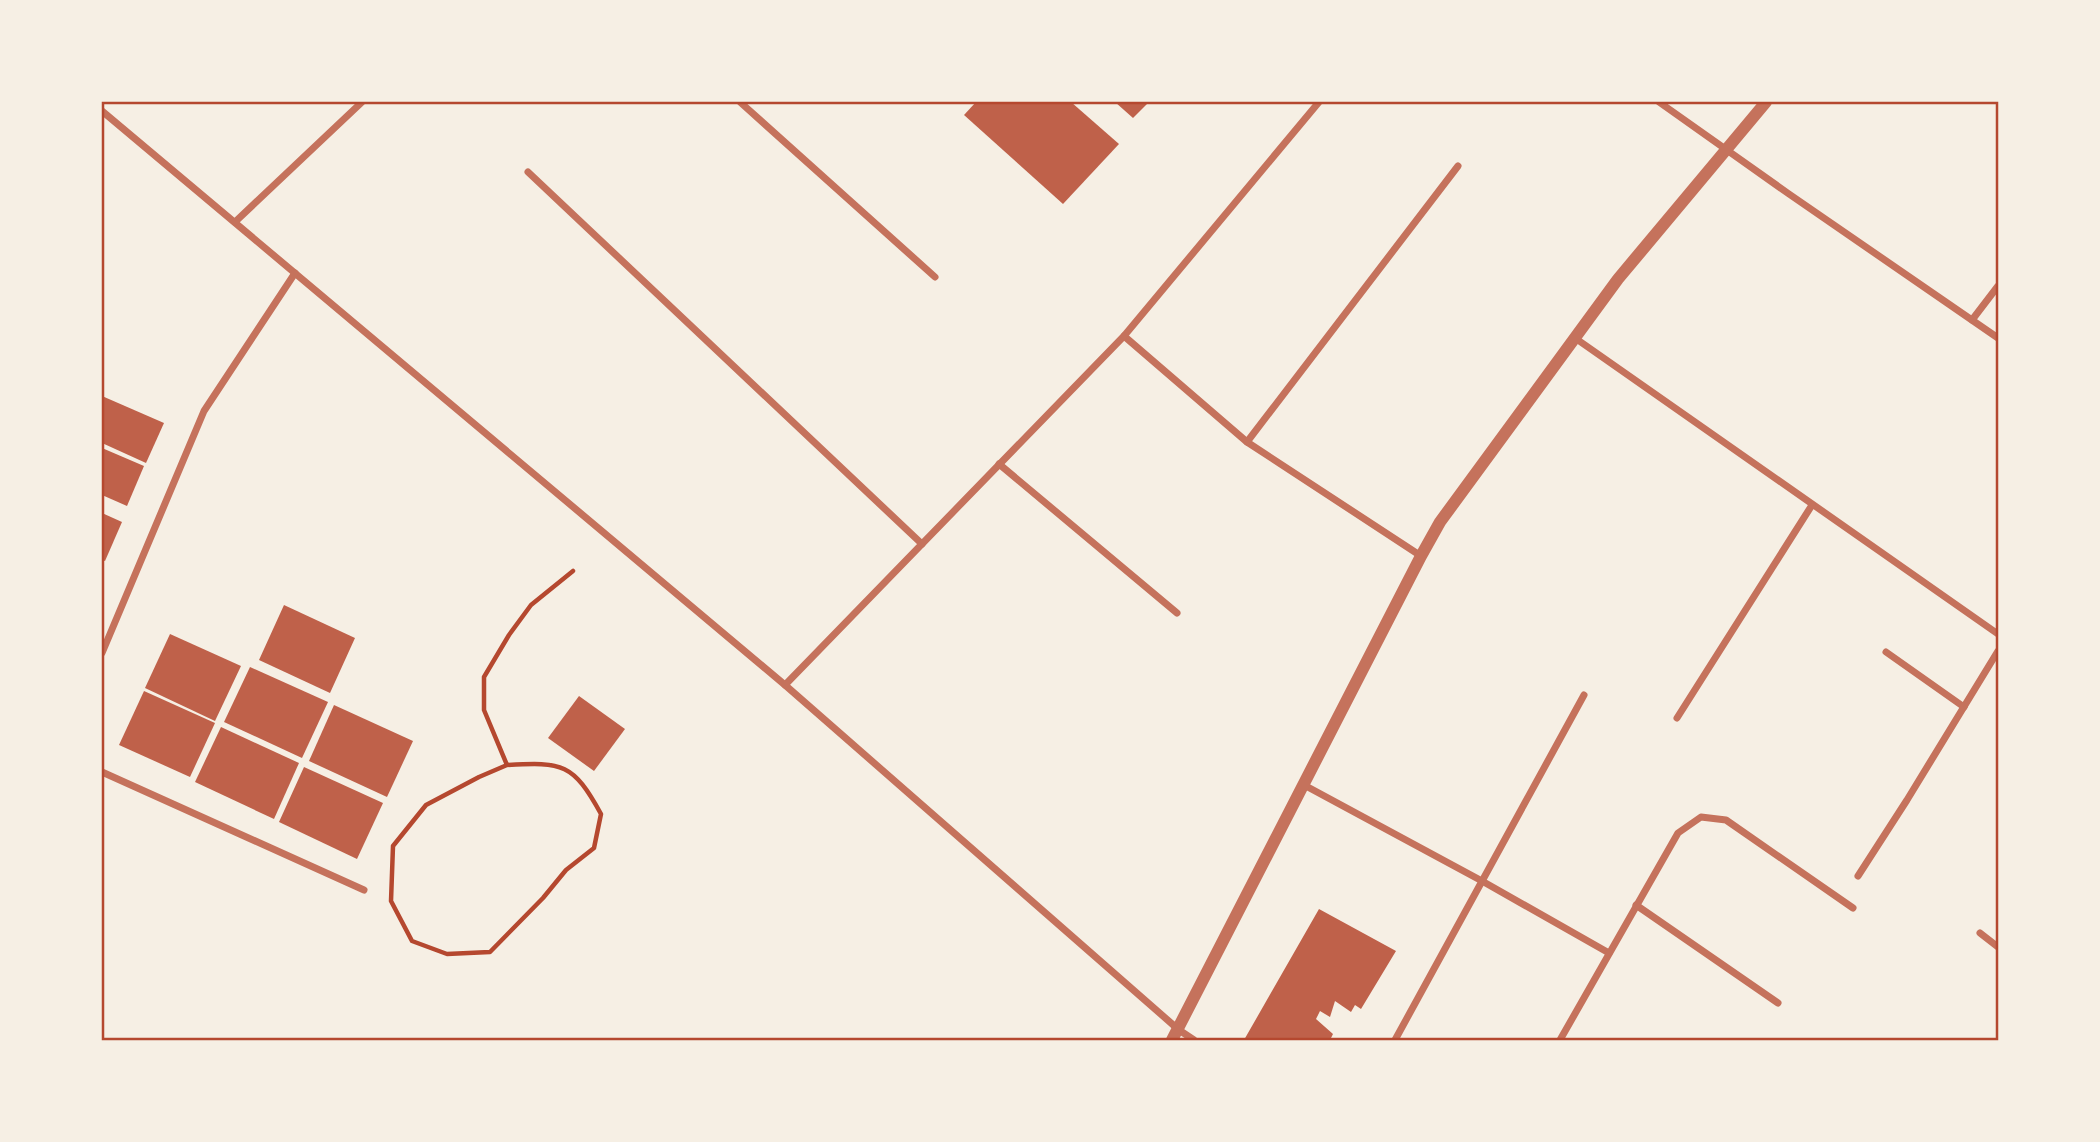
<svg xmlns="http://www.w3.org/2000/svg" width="2100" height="1142" font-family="'PT Sans Narrow',sans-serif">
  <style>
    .building { fill: #bf614a }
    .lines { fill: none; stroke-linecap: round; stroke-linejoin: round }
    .path { stroke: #b5482f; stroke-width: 4.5 }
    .minor { stroke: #c5725c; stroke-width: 7 }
    .tertiary { stroke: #c5725c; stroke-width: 12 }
    .neatline { fill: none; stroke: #b5482f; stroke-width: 2.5 }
  </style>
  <rect width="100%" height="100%" fill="#f6efe4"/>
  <g class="building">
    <polygon points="976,102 1071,102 1119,144 1063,204 964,115"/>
    <polygon points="1115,102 1149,102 1133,118"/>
    <polygon points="102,396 164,423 146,463 102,443"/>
    <polygon points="102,448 144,466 127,506 102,495"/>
    <polygon points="102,513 122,522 105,561 102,560"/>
    <polygon points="284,605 355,638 330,693 259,660"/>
    <polygon points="170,634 241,666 215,721 145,688"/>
    <polygon points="250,667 328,702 302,758 224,722"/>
    <polygon points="144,691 215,723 190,777 119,745"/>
    <polygon points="579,696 625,729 594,771 548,738"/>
    <polygon points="334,705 413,741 387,797 309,761"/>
    <polygon points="221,727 299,763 274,819 195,782"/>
    <polygon points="304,767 383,803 357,859 279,822"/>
    <polygon points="1319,909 1396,951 1361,1009 1355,1005 1351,1012 1335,1001 1330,1017 1320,1011 1316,1019 1333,1034 1330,1040 1244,1040"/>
  </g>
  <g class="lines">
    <path class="path" d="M507,765l-28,12 -53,28 -33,41 -2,55 21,40 35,13 43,-2 53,-54 23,-28 28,-22 7,-34c-28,-51 -38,-52 -94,-49l-23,-55v-33l25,-42 22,-30 42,-34"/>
    <g class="minor">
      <polyline points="740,102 935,277"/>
      <polyline points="1659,102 1789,194 1998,338"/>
      <polyline points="102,111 785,685 1179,1030 1194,1040"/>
      <polyline points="528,172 922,544"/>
      <polyline points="235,222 362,102"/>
      <polyline points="1972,320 1998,286"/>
      <polyline points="1124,336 1247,442 1421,556"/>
      <polyline points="1575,338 1998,634"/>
      <polyline points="1247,442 1458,166"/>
      <polyline points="999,464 1177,613"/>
      <polyline points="1886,652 1964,707"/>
      <polyline points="102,653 204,411 295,273"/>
      <polyline points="785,685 1124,336 1319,102"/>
      <polyline points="1677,718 1812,505"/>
      <polyline points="102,772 364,890"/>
      <polyline points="1304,785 1482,881 1609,953"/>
      <polyline points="1858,876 1907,800 1998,651"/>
      <polyline points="1636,905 1778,1003"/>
      <polyline points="1980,933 1998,947"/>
      <polyline points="1395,1040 1584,695"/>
      <polyline points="1560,1040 1678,833 1701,817 1726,820 1853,908"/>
    </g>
    <polyline class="tertiary" points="1172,1040 1421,556 1440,522 1618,279 1766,102"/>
  </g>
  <rect width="2100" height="1142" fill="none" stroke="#f6efe4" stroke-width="206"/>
  <rect x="103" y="103" width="1894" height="936" class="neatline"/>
</svg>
